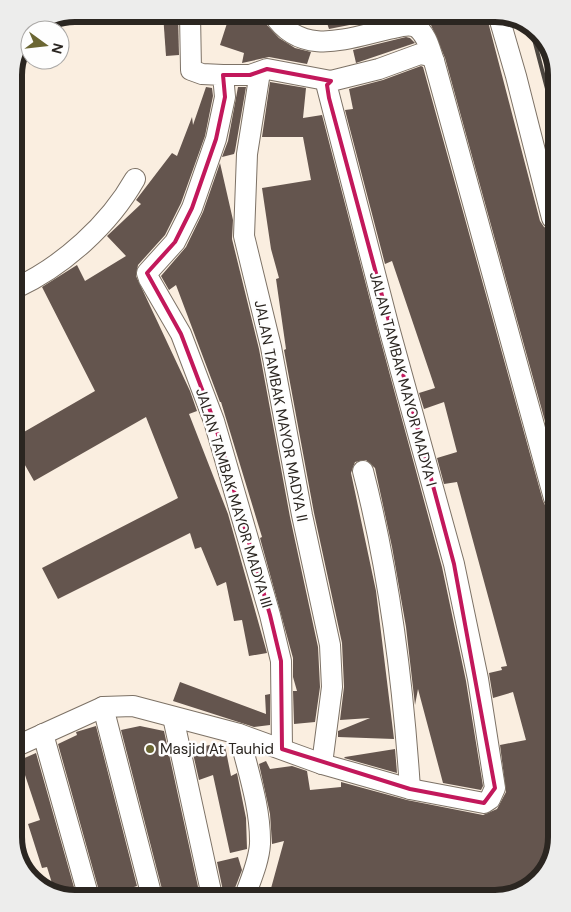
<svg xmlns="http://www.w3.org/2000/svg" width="571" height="912" font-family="'DM Sans',sans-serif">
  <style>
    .building { fill: #64554e }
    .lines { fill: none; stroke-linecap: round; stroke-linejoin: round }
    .street-casing { stroke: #7d7266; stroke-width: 22 }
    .street { stroke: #fff; stroke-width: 20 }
    .rail { stroke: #4c4640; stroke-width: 4 }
    .marked { fill: none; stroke: #c2185b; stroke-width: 4; stroke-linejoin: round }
    .poi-dot { fill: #6b6633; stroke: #fefefe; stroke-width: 2 }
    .labels { text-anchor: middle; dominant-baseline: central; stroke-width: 5; stroke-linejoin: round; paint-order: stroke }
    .street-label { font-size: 15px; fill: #2b2621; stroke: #fefefe }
    .poi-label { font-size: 15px; fill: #2b2621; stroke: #fefefe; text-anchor: start }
    .rim { fill: none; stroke: #2b2621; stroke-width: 6 }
  </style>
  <rect width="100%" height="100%" fill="#faeee0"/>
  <g class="building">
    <polygon points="163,14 178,14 179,55 166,56"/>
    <polygon points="230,14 261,14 258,22 266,24 279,38 295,48 311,52 307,64 269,57 242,63 244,53 220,45"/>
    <polygon points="324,14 394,14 395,16 329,29"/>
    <polygon points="429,14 486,14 540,221 544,227 551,230 554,454 445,58 431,25"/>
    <polygon points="406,37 410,38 415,43 356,63 353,50"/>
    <polygon points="421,66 423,67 543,501 546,507 555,510 557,802 551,803 548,834 557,835 557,837 547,871 523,892 281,895 270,892 284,841 272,844 270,814 259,764 266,761 270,769 292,766 307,771 310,790 341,787 341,782 407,800 483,815 497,809 506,792 500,745 526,740 513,692 493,698 489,673 502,670 501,667 507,666 457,482 444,484 437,458 457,452 444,402 424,409 419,393 435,388 392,261 385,264 345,110 353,109 349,89 383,80"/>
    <polygon points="270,82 306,88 303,118 322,115 378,331 442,567 466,681 483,786 481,790 443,783 418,689 415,705 406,627 392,547 375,468 366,460 355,462 351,473 376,591 394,739 338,737 338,731 370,718 340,720 344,687 342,643 314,513 284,350 286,349 276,279 279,278 271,249 262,188 311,180 303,137 262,137"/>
    <polygon points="206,87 212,88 213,96 205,136 181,203 165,235 138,265 136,276 190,391 197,411 189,414 228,514 267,653 249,656 242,620 234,621 226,582 217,586 201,547 195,549 190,533 58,599 42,568 178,498 146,417 34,481 17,451 17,436 95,391 42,287 77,265 85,281 126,256 107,236 141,204 136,200 172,153 177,156 192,117 193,125"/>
    <polygon points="238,87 246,87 235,151 234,154 222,157 228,141"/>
    <polygon points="220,163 233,220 232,239 259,349 290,517 318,647 320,687 315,722 294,724 293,691 297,691 293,677 293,658 260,538 262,537 221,402 220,402 176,285 169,290 161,276 186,247 203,212"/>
    <polygon points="180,682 266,714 265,695 270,694 270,725 254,727 173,701"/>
    <polygon points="96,726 137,886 125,890 127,897 101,898 58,744 77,735 76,732"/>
    <polygon points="140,726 164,731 200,896 164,897 121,730"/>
    <polygon points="214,744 225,746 231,776 237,773 246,818 247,849 230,853 213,775 199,780 192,749"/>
    <polygon points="395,749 397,773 344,758 345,757"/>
    <polygon points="36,753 77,898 55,893 47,867 42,868 28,824 40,820 20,760"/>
    <polygon points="238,857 242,870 235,888 223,891 217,862"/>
  </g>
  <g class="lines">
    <defs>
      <g id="street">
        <polyline points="190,14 191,70 202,74 223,75 225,97 216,139 192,208 175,242 147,273 149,279 181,334 214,421 270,615 281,661 282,749"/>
        <path d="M273,14c30,46 79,22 121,14 7,-2 16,-4 22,-1 11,7 14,23 18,34l120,437"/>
        <polyline points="498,14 516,76 552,218"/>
        <polyline points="260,72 247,154 244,236 271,347 302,515 330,645 332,687 322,764"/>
        <polyline points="223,75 250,75 267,69 331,81"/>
        <path d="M16,288c47,-22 93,-63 119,-109"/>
        <path d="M363,471c27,104 40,211 47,318"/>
        <polyline points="103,707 152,897"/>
        <polyline points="173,717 212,896"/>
        <polyline points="43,734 89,898"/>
        <path d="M239,734c8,34 22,74 21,110 -1,17 -9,35 -15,52"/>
        <polyline points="19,745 103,707 133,706 239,734 322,764 410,789 484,803 490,799 495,788 478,679 454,564 389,328 327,87 331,81 379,69 420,54 430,56 434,61"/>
      </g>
    </defs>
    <use href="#street" class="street-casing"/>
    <use href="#street" class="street"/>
    <g class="rail">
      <polyline points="530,24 551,104"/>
      <polyline points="551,47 551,48"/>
    </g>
  </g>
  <path class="marked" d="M267,69l64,12 -4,4 2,13 125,466 41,224 -11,15 -74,-14 -128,-40 -1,-88 -11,-46 -56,-194 -33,-87 -34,-61 28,-31 17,-34 24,-69 9,-42 -2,-22h27z"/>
  <circle class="poi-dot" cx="150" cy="749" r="5"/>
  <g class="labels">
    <g class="street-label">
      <text transform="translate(403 379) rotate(75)">JALAN TAMBAK MAYOR MADYA I</text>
      <text transform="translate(281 411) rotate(79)">JALAN TAMBAK MAYOR MADYA II</text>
      <text transform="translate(234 498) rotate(73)">JALAN TAMBAK MAYOR MADYA III</text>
    </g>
    <g class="poi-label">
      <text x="160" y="749">Masjid At Tauhid</text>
    </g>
  </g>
  <path d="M0 0H571V912H0ZM75 22H495A53 53 0 0 1 548 75V837A53 53 0 0 1 495 890H75A53 53 0 0 1 22 837V75A53 53 0 0 1 75 22Z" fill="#ededec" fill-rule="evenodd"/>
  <path class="rim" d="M75 22H495A53 53 0 0 1 548 75V837A53 53 0 0 1 495 890H75A53 53 0 0 1 22 837V75A53 53 0 0 1 75 22Z"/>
  <g transform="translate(45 45) rotate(105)"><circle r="24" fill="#fefefe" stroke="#aaa8a6"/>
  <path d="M0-4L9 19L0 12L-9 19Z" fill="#6b6633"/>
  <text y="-8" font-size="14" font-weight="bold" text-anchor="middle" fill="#2b2621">N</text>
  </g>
</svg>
